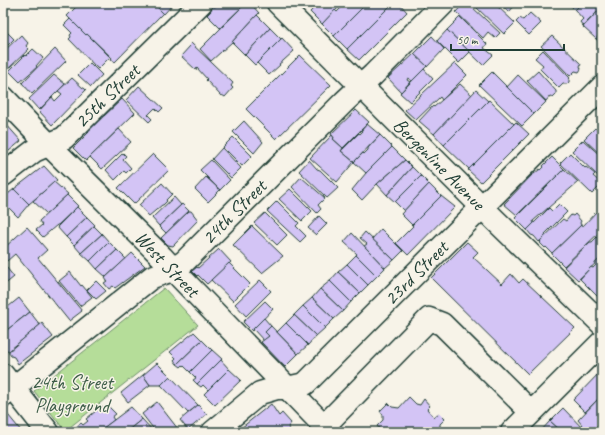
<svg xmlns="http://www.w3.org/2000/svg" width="605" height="435" font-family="Caveat,sans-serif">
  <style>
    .green { fill: #b5dd99; stroke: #6a8d66 }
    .building { fill: #d3c4f5; stroke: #1f3d34 }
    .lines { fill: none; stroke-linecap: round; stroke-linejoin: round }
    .minor-casing { stroke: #1f3d34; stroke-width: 25 }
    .minor { stroke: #f7f3e8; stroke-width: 22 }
    .labels { text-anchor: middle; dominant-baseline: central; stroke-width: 3; stroke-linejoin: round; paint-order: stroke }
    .street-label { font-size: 20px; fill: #1f3d34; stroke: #f7f3e8 }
    .park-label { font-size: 20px; fill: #3d5d48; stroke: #f7f3e8 }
  </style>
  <rect width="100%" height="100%" fill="#f7f3e8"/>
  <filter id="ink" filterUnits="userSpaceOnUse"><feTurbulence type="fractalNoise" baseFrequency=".025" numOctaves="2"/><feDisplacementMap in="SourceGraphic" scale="8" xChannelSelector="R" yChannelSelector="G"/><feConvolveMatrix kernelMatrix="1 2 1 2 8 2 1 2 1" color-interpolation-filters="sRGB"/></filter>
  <g filter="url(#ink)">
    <polygon class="green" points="164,288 198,325 65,431 34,391"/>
    <g class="building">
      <polygon points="80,3 153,3 163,13 115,62 111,59 112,58 87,34 86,35 67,16"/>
      <polygon points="153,3 174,3 164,14"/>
      <polygon points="219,3 246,3 220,28 207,15 211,11 210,10 213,6 215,7"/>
      <polygon points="246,3 250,3 259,13 232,42 211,61 200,49"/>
      <polygon points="319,3 343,3 322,24 310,12"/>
      <polygon points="343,3 367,3 334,36 322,24 335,10 337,12 342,7 341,5"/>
      <polygon points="367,3 393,3 347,49 334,36"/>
      <polygon points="393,3 399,3 407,12 359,60 347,49"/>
      <polygon points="464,3 467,3 470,6 472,7 500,33 495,38 488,32 483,38 456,12"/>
      <polygon points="480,3 494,3 515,23 504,34 476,7"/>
      <polygon points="499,3 515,3 516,4 509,12"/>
      <polygon points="568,3 582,3 575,10"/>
      <polygon points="582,3 602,3 602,7 583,26 580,22 583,19 575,10"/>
      <polygon points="602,7 602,32 596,39 583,27"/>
      <polygon points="530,13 541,23 529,35 516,22 520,18 523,20"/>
      <polygon points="257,15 270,28 245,55 232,42"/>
      <polygon points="460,17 487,44 484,48 493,55 483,65 447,30"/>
      <polygon points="70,19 86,35 87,34 110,57 98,69 69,39 71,37 70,35 72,33 64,25"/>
      <polygon points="270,28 281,39 255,65 245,55"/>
      <polygon points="4,29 14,39 3,50 3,30"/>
      <polygon points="447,30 470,52 459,63 437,41"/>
      <polygon points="602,32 602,45 596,39"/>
      <polygon points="21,35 28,43 26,46 29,49 8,69 3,64 3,52"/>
      <polygon points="432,36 444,49 427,67 414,54"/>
      <polygon points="552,36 581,64 580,66 581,69 579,72 575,71 570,76 541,46"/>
      <polygon points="282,38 294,51 283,61 279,64 280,65 269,75 257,63"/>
      <polygon points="191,43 233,83 231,86 233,88 225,97 222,95 221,96 206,80 207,79 197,68 196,70 181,56 190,46 189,45"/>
      <polygon points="33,49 43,58 36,66 37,67 20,82 9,71 25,55 26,56"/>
      <polygon points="55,49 66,61 32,94 22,83"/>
      <polygon points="543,50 570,78 569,79 569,82 567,84 563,84 559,88 540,69 543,65 535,58"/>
      <polygon points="414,54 427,66 412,81 408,78 407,80 410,82 401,92 388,78"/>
      <polygon points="300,55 331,85 276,139 246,109"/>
      <polygon points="90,63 102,75 91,87 78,75"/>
      <polygon points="455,63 467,75 442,100 440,97 416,120 405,110"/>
      <polygon points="424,69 433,79 410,102 400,93"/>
      <polygon points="538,71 556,91 556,94 553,97 550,96 546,101 527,81"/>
      <polygon points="492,72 534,114 522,126 479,85"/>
      <polygon points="54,75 65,84 39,110 29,99"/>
      <polygon points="518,75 546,102 534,114 507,87"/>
      <polygon points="72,78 83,88 84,88 86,90 52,125 39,111 52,97 55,101 62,94 58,91"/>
      <polygon points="460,84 472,95 434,134 419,121 433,106 434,107"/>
      <polygon points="139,86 163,108 159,112 155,108 148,115 152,119 149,122 126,100"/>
      <polygon points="476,90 488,101 444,145 434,134"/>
      <polygon points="122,99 135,113 86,161 73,148 89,132 88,131 103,115 104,116"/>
      <polygon points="489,100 514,124 469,169 444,145"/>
      <polygon points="356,110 369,122 343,148 333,139 334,138 331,134"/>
      <polygon points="244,121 263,142 254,153 233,132"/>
      <polygon points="516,122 529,134 481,182 468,170"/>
      <polygon points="5,123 21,141 3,156 3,124"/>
      <polygon points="367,124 380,135 354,162 341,151 359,133 360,134 362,132 361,131"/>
      <polygon points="595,128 602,135 602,156 584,139"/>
      <polygon points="119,129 131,142 102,169 90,157"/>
      <polygon points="332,135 334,138 333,139 343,148 341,151 354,162 337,182 310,158"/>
      <polygon points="380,135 392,147 366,173 354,162 363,153 364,154 368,150 368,148"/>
      <polygon points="233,137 252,156 242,166 223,147"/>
      <polygon points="583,140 602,157 602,166 601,168 602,169 602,180 572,151"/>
      <polygon points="392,147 405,160 377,184 362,200 352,190 366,173"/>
      <polygon points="222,148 241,168 231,178 212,159"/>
      <polygon points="123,153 126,156 123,159 131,168 126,173 124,171 115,180 106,170"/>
      <polygon points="570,153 585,168 586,167 595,174 593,176 602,184 592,194 560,163"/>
      <polygon points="153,154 169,170 134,204 118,188"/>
      <polygon points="552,157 564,169 517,215 504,204 533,174 534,174 540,169 541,170 544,167 543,166"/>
      <polygon points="211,160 230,180 220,190 200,170"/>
      <polygon points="309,160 317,169 320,170 338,188 327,198 299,171"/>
      <polygon points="405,160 412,167 387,195 377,184"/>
      <polygon points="44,166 57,180 29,204 14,189"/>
      <polygon points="412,167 421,176 395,202 387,195"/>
      <polygon points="564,169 578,182 533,221 534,223 527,230 515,218"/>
      <polygon points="421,176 429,184 404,211 395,202"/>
      <polygon points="206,177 220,190 208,202 195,189"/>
      <polygon points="301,177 325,198 318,205 321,209 317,213 292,187"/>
      <polygon points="54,182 68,194 47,214 33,201"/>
      <polygon points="162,183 172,194 166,200 167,201 163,205 162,205 149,216 139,205"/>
      <polygon points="429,184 441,196 412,225 401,214"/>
      <polygon points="14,189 29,204 18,217 3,202 3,198"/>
      <polygon points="290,189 312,211 302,221 279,199"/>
      <polygon points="67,195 78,206 58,225 57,225 43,237 36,230 42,225 39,221"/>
      <polygon points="441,196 455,207 408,255 396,243 413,226 412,225"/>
      <polygon points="174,197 181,205 159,226 152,218"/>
      <polygon points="277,201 299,223 296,226 306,236 300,242 267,211"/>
      <polygon points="182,204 189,211 166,233 159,226"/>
      <polygon points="559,204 567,212 545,234 546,235 539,242 534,236 531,235 527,230 549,208 552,211"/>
      <polygon points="77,207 87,217 66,237 57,227"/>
      <polygon points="189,211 191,211 198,220 173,246 168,245 161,238"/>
      <polygon points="596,212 602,218 602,230 564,266 552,254 552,253 581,225 583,226"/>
      <polygon points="265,213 287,235 277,245 254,223"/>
      <polygon points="575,214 581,221 580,223 581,225 552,253 546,247 545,248 540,243 541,242 540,241 563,219 566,221 571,215 573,216"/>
      <polygon points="319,216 327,224 316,235 308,228"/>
      <polygon points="87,217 95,225 74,245 66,237"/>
      <polygon points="94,226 102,234 81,253 74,245"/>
      <polygon points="252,226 283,256 262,273 233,245"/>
      <polygon points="27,227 47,250 38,258 82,311 69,321 15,254 7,261 3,256 3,249"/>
      <polygon points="381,229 403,251 394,260 372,239"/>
      <polygon points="365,232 394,260 385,268 364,246 367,244 360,238"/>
      <polygon points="352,233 385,268 377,276 356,255 357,254 344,242"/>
      <polygon points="102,234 109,242 90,261 81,253"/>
      <polygon points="599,235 602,238 602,257 578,280 564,267 590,242 592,242"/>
      <polygon points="109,242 117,250 97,269 90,261"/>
      <polygon points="467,242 478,252 473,257 502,284 511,274 519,283 523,279 575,328 528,374 431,278"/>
      <polygon points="219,249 231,262 207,284 198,275 197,276 192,271 197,267 198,268"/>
      <polygon points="117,250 126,259 106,277 97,269"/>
      <polygon points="132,253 145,266 115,288 113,286 109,289 104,283 107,281 105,278"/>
      <polygon points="356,255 377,276 368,285 347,264"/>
      <polygon points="602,257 602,297 599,298 580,279 591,267 593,268 596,265 595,263"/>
      <polygon points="3,263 14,277 3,286"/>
      <polygon points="229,263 250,284 233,301 211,280"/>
      <polygon points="347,264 368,285 360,293 338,272"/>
      <polygon points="70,272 81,286 82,285 92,297 80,306 59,281"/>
      <polygon points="338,272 360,293 351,302 330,281"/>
      <polygon points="260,280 271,291 246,316 235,304"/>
      <polygon points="96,281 106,291 96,299 87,290"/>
      <polygon points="330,281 351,302 343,311 320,289"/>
      <polygon points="320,289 343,311 334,319 312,298"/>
      <polygon points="19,298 30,312 3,333 3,311"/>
      <polygon points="312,298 334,319 325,328 303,306"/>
      <polygon points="265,301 273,309 252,331 243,322"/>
      <polygon points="303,306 325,328 316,336 294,315"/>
      <polygon points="30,312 40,325 9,351 5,349 3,343 3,333"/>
      <polygon points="294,315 316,336 308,345 286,323"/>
      <polygon points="264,318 271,326 265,332 269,336 264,341 253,329"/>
      <polygon points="42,323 53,337 18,364 14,357 11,356 9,353 9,351"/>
      <polygon points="286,323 308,345 298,354 277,332"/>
      <polygon points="271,326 298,354 285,367 261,342 269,336 265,332"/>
      <polygon points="194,332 202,340 177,364 174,360 176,358 170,352"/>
      <polygon points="202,340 212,350 190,372 183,365 181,367 177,364"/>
      <polygon points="212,350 222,359 197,384 193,380 196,378 190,372"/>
      <polygon points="221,360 229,369 208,390 203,385 201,387 197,384"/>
      <polygon points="157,363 170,376 161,385 150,385 143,375"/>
      <polygon points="229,369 241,380 215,405 204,394"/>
      <polygon points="602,370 602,395 585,412 573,400"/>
      <polygon points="143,375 150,385 128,402 121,393"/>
      <polygon points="170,376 198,405 188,413 161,385"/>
      <polygon points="602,395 602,420 590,432 588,432 578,420"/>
      <polygon points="409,397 416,404 420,405 424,399 430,406 427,409 434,417 439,413 445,419 440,424 440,429 443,432 382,432 377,426 383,420 383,415 380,411 388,403 392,407 399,408"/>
      <polygon points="157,402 178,429 174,432 156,432 142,414"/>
      <polygon points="271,404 279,416 282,413 291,423 288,427 291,432 236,432"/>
      <polygon points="198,405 207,414 188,430 180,420"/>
      <polygon points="102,406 104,409 108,406 116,414 112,417 114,420 98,432 95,430 93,432 70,432 81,423 83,425 88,421 86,419"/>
      <polygon points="131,407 142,419 126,432 98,432"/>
      <polygon points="563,408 586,432 562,432 550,421"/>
      <polygon points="4,410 22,432 3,432 3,411"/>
      <polygon points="142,419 154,432 126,432"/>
      <polygon points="550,421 562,432 540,432"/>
    </g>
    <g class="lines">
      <defs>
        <g id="minor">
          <polyline points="278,3 495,220 602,324"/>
          <polyline points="3,97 48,144 162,257 182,279 330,432"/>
          <polyline points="3,175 34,151 64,138 201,3"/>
          <polyline points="3,375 48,432"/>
          <polyline points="3,396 152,277 172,270 184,262 344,102 373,75 444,3"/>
          <polyline points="324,426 429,319 442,324 531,412"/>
          <polyline points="213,432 260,393 277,388 287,388 305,384 602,87"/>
          <polyline points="512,432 602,342"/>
        </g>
      </defs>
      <use href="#minor" class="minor-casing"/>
      <use href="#minor" class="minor"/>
    </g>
  </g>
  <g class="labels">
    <g class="street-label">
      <text transform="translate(107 96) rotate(-44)">25th Street</text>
      <text transform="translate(439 164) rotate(45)">Bergenline Avenue</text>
      <text transform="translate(234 212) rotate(-45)">24th Street</text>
      <text transform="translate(167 264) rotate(46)">West Street</text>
      <text transform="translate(416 273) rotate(-45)">23rd Street</text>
    </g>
    <g class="park-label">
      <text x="72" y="382">24th Street<tspan x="72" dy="23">Playground</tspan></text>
    </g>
  </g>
  <rect width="605" height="435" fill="none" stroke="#f7f3e8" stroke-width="16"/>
  <rect x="8" y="8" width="589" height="419" fill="none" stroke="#1f3d34" stroke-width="1.5" filter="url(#ink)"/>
  <path d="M451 44v6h113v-6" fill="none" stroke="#1f3d34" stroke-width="2"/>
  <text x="457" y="44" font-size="12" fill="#1f3d34" stroke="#f7f3e8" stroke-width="3" paint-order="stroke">50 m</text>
</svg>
